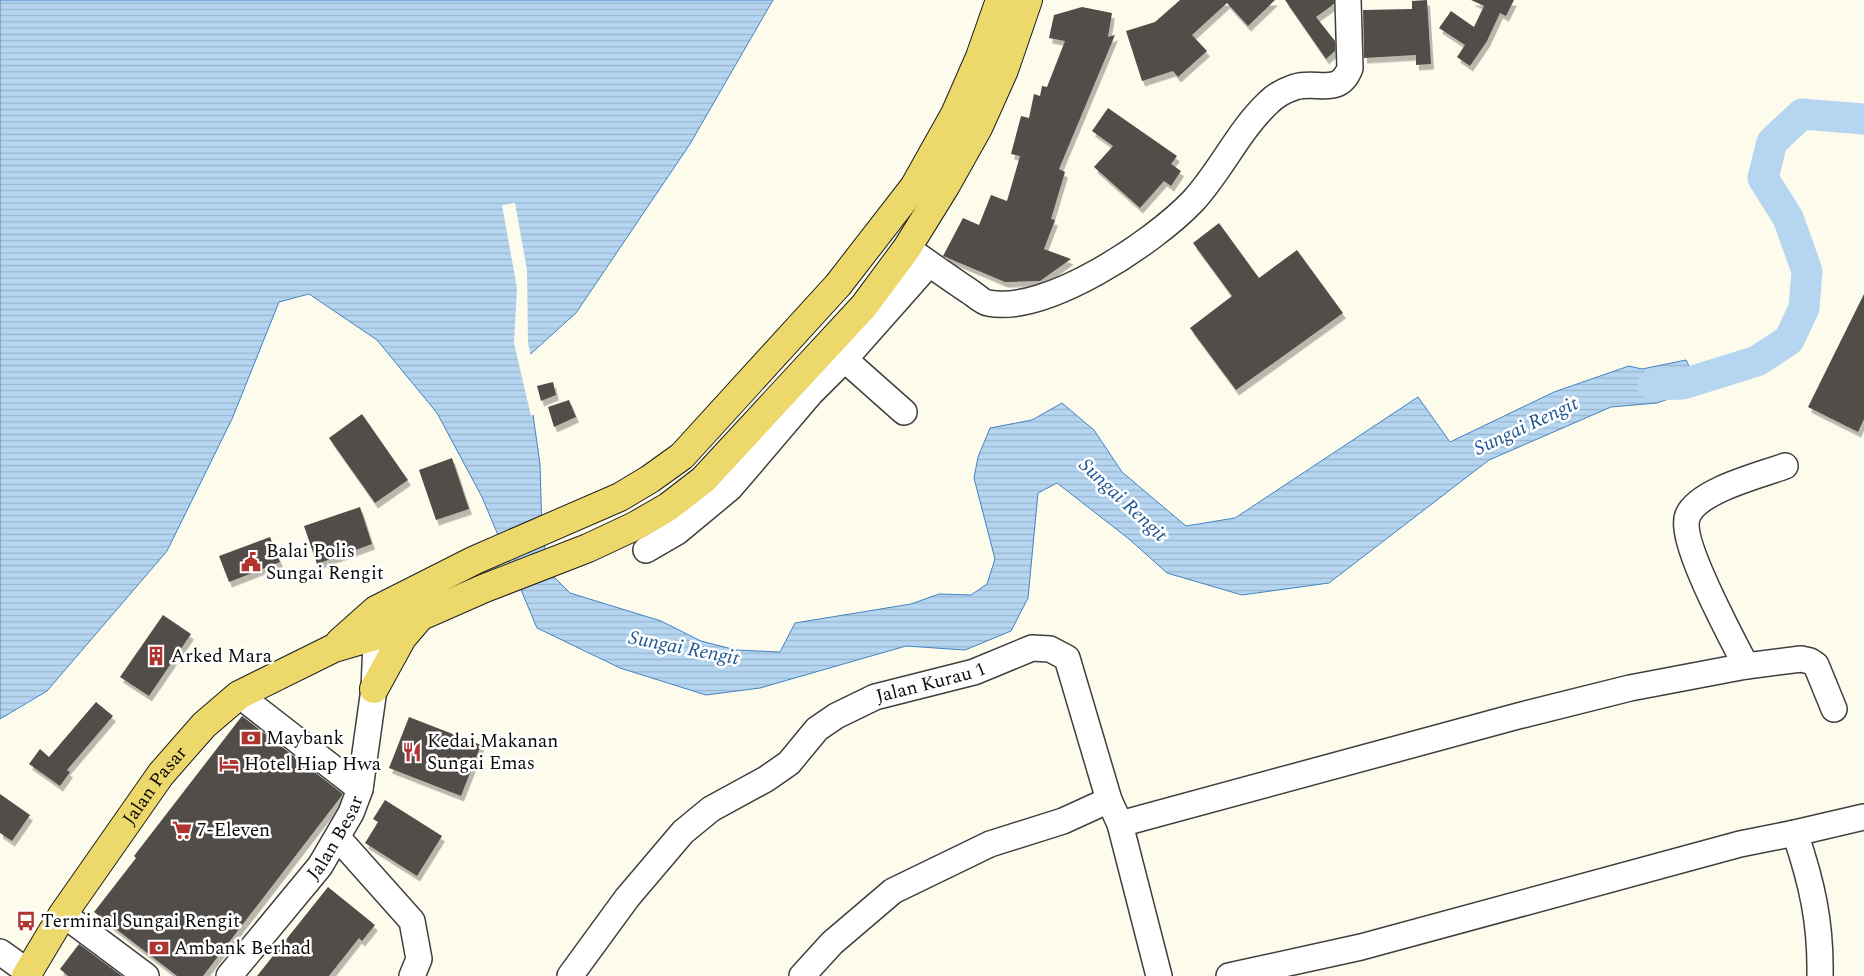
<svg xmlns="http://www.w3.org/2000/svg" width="1864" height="976" font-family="Spectral,serif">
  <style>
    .water { fill: url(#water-rules); stroke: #4284c1 }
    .pier { fill: #fdfbec }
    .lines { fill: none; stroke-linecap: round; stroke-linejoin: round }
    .river { stroke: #b5d5f0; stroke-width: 31 }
    .building { fill: #534e49; filter: url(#shadow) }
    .minor-casing { stroke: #3f3f3f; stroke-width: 28 }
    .major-casing { stroke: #1d1d1d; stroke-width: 30 }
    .minor { stroke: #fff; stroke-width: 25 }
    .major { stroke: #edd86c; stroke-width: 28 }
    .labels { text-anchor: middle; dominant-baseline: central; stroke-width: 5; stroke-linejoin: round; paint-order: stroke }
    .poi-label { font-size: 19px; fill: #0c0c0c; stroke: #fff; text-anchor: start }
    .street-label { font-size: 19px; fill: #0c0c0c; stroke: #fff }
    .water-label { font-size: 20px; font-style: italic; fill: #205792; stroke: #fff }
  </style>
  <defs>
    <pattern id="water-rules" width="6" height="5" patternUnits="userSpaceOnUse" patternTransform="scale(1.25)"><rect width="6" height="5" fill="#b5d5f0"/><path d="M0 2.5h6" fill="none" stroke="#9ab6cd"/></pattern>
    <filter id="shadow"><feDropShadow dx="3" dy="5.5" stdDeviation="0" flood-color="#0004"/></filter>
  </defs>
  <rect width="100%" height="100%" fill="#fdfbec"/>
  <polygon class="water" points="0,0 773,0 690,144 576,313 525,359 540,464 542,532 549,572 570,593 661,621 701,641 736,650 780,652 795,623 911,604 939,594 971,595 987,584 995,559 974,478 978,457 990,428 1032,420 1062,403 1094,430 1122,472 1186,526 1235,518 1418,397 1450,442 1554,392 1629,366 1642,369 1686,360 1700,388 1657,403 1611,407 1489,460 1329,583 1242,595 1167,573 1129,539 1057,483 1038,493 1028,598 1011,631 965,650 906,646 760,688 706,695 620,668 537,628 482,497 437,413 377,340 309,294 279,302 232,419 167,551 47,691 0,719"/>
  <polygon class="pier" points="515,203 527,270 528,343 531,357 527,360 535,414 531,416 514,343 517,288 502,205"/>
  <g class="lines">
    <polyline class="river" points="1653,385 1683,384 1757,361 1789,340 1804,308 1807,271 1788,218 1763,178 1772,142 1802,114 1864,119"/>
  </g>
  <g class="building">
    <polygon points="1180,0 1275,0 1248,26 1227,3 1192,35 1207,51 1178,77 1173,71 1142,81 1126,31 1155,22"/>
    <polygon points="1285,0 1334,0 1334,4 1316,17 1335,41 1335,51 1326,59"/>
    <polygon points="1427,0 1431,64 1416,65 1416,55 1364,58 1363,10 1412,9 1412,1"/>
    <polygon points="1471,0 1514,0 1506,16 1500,13 1487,41 1470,66 1457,57 1465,45 1439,28 1451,11 1474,27 1484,6"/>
    <polygon points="1082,7 1112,13 1108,37 1115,35 1059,169 1065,172 1051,219 1055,220 1044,249 1071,259 1040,281 1005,282 943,256 963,218 979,225 991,195 1007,201 1020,156 1011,154 1021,116 1029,118 1034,94 1040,96 1042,86 1047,87 1065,41 1049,38 1054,15"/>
    <polygon points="1108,108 1177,156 1171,164 1181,171 1171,186 1164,181 1140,208 1094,167 1113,146 1092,131"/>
    <polygon points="1219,223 1259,278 1297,250 1343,313 1236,390 1190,328 1232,296 1193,243"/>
    <polygon points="1864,294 1864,419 1858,432 1808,407"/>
    <polygon points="553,382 556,395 541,401 537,386"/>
    <polygon points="569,400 576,417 554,427 548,407"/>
    <polygon points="362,414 408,480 375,503 329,438"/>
    <polygon points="452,458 469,509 436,520 419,470"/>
    <polygon points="360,507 372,544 317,564 304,526"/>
    <polygon points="270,537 280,562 229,582 219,556"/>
    <polygon points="163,615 191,634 149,696 120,677"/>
    <polygon points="96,702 113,716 67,770 70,772 60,786 29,764 40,749 49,757"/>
    <polygon points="242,716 343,794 203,976 177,976 94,912 136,858 134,856"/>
    <polygon points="409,717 481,745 461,796 389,768"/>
    <polygon points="0,794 30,815 12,841 0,833"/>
    <polygon points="385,800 442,836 417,876 365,843 378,822 373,819"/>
    <polygon points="328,887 375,925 362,941 359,938 329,976 257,976"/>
    <polygon points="79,944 122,976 68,976 60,969"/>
  </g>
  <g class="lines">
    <defs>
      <g id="minor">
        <path d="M907,248c20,14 41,29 62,43 5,3 13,11 19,12 58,12 166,-61 205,-102 28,-30 45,-70 76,-99 6,-6 17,-12 26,-15 22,-7 44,10 55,-19l-2,-68"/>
        <polyline points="833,349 904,412"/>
        <polyline points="646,550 677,532 730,488 811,393 844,360 929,264"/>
        <path d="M1746,666c-13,-26 -69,-127 -58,-151 11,-25 73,-40 97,-49"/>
        <polyline points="239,695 360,789"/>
        <polyline points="1120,824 1518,716 1630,688 1746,666 1801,659 1810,661 1816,665 1834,709"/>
        <polyline points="1795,833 1864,817"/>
        <polyline points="338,838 412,921 419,959 412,976"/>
        <polyline points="63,914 146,976"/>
        <polyline points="0,952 28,972"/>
        <path id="s1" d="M229,976l91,-110 31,-53 9,-24 14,-100 3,-72"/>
        <path id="s2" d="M570,976l57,-78 56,-66 28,-23 55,-30 23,-16 28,-34 19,-13 39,-19 99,-25 58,-24 18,1 17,9 42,142 11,24 39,152"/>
        <polyline points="802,976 832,943 893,891 990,844 1063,821 1109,800"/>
        <path d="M1229,976l132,-29 379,-103 55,-11c17,50 26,90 25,143"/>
      </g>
      <g id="major">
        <polyline points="340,642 376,610 475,560 620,497 650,479 682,456 838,285 914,187 955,114 980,57 1000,0"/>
        <polyline points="374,689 402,638 419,618"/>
        <path id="s3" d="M26,976l37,-62 98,-140 43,-49 35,-30 95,-47 44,-13 107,-47 103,-40 47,-22 33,-19 35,-27 161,-174 43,-58 39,-63 32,-57 26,-58 24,-70"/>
      </g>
    </defs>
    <use href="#minor" class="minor-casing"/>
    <use href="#major" class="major-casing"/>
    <use href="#minor" class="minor"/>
    <use href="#major" class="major"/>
  </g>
  <defs>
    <symbol id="civic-bare" viewBox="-9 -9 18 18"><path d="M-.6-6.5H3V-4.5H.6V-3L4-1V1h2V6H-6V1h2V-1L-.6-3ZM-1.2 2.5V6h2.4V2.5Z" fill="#af3430" stroke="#fff" stroke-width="2.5" paint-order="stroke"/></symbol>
    <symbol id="building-bare" viewBox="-9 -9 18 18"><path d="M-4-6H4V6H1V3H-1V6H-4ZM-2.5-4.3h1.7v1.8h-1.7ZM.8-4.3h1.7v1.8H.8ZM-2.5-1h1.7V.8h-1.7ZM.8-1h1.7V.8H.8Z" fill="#af3430" stroke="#fff" stroke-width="2.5" paint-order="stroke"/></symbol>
    <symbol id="bank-bare" viewBox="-9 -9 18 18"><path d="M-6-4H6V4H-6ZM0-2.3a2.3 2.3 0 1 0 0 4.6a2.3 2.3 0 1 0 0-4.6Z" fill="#af3430" stroke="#fff" stroke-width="2.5" paint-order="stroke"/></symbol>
    <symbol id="restaurant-bare" viewBox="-9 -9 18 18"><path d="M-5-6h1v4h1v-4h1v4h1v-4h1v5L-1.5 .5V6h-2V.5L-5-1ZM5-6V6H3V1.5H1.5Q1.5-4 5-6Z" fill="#af3430" stroke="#fff" stroke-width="2.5" paint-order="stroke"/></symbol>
    <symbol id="hotel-bare" viewBox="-9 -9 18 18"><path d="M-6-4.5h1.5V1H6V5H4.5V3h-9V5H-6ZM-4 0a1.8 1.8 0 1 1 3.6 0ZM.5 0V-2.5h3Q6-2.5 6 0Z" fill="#af3430" stroke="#fff" stroke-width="2.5" paint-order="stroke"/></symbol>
    <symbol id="supermarket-bare" viewBox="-9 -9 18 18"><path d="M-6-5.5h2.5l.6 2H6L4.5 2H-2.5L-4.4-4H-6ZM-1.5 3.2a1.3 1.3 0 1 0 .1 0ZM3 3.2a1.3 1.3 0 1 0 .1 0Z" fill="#af3430" stroke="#fff" stroke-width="2.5" paint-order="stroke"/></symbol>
    <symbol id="bus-bare" viewBox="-9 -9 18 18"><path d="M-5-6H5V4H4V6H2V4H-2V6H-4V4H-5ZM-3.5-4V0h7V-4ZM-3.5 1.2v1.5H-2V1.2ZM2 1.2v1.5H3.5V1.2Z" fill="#af3430" stroke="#fff" stroke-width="2.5" paint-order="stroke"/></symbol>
  </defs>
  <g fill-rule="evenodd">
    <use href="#civic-bare" x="237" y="548" width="28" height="28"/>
    <use href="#building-bare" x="142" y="642" width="28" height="28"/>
    <use href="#bank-bare" x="237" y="724" width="28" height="28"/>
    <use href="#restaurant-bare" x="398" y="738" width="28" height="28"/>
    <use href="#hotel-bare" x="215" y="750" width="28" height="28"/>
    <use href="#supermarket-bare" x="168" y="816" width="28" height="28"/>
    <use href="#bus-bare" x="12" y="907" width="28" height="28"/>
    <use href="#bank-bare" x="145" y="934" width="28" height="28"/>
  </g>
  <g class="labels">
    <g class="poi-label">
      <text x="266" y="551">Balai Polis<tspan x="266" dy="22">Sungai Rengit</tspan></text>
      <text x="171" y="656">Arked Mara</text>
      <text x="266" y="738">Maybank</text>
      <text x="427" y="741">Kedai Makanan<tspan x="427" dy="22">Sungai Emas</tspan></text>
      <text x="244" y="764">Hotel Hiap Hwa</text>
      <text x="197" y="830">7-Eleven</text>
      <text x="41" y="921">Terminal Sungai Rengit</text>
      <text x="174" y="948">Ambank Berhad</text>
    </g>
    <g class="street-label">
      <text stroke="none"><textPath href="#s2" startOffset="478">Jalan Kurau 1</textPath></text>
      <text stroke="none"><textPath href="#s3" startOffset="230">Jalan Pasar</textPath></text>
      <text stroke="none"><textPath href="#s1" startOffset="175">Jalan Besar</textPath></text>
    </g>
    <g class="water-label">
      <text transform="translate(1526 426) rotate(-25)">Sungai Rengit</text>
      <text transform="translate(1123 500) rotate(43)">Sungai Rengit</text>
      <text transform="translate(684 648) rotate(11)">Sungai Rengit</text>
    </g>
  </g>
</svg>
